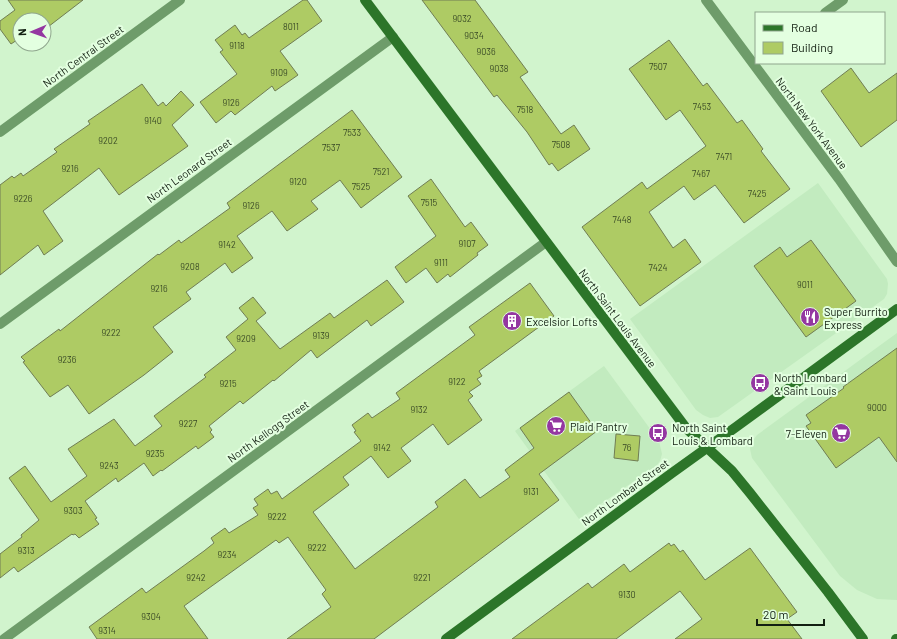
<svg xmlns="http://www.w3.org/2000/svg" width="897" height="639" font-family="Barlow,sans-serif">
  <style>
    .built { fill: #c2ebbf }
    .building { fill: #aecb64; stroke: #707d54 }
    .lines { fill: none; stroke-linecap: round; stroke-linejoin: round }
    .street { stroke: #6e9c6a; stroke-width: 10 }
    .secondary { stroke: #2c7529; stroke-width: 10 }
    .labels { text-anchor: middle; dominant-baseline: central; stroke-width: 4; stroke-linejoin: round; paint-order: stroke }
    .number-label { font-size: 9px; fill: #394a26 }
    .street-label { font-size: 11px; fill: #121f11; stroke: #e3ffe0 }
    .poi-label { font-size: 11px; fill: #121f11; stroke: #e3ffe0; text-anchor: start }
  </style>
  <rect width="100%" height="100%" fill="#d1f4cd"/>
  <g class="built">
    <polygon points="818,183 887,279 888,284 887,294 884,299 718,417 710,418 703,415 696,410 630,319"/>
    <polygon points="897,333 897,600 877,599 857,590 840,576 752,458 750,449 751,443 757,435"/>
    <polygon points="604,366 659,441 662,454 660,461 656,466 579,519 515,431"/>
  </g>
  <g class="building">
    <polygon points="8,0 83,0 44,30 44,20 20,20 20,38 11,44 0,29 0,21 15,10"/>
    <polygon points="303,0 307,0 322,21 280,51 298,75 275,91 272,86 235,115 231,111 216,123 200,102 237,74 220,52 223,50 215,40 235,25 242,35 245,33 249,38"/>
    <polygon points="422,0 475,0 528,72 520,77 561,134 574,125 590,149 558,171 552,163 549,165 527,132 497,95 494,97"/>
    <polygon points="669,40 703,86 707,83 737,123 742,120 763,149 761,151 790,189 744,223 715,185 694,200 684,186 649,212 673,248 685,239 701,262 640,306 582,227 642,182 647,189 706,146 680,110 666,120 629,69"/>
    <polygon points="851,68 869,93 897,73 897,120 861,147 821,91"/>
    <polygon points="142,84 158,106 163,102 166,106 181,91 194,105 172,125 188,146 119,195 99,168 43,211 63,241 44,255 38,245 0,275 0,185 12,176 14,178 21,173 23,176 57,152 54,149 90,124 88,121"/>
    <polygon points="352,110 402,177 361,208 340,180 311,201 318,209 287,231 272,211 237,236 253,258 232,273 225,263 186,292 191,299 153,327 173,352 144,375 89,414 68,385 50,397 23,362 25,361 21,357 59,329 60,331 158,254 159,255 179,240 181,243 230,208 227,203"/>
    <polygon points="431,179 465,227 471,222 488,245 477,253 478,255 450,277 448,274 437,283 426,268 406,283 395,267 436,236 408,196"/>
    <polygon points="811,240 856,301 806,337 754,266 780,247 787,257"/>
    <polygon points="387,280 404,302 371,326 367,320 317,358 311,350 274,381 273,380 243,404 240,401 209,426 212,430 210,432 214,437 198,449 196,446 162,471 161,470 153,476 144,463 118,482 116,478 85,501 97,518 95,519 99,524 79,538 75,534 73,535 72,534 18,572 14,567 0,578 0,554 22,537 21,535 39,520 9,478 25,466 51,502 87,476 68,449 114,419 135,446 162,426 154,416 206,377 204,375 236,350 226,337 248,319 239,308 253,297 266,313 256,321 280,349 330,313 334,318"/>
    <polygon points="530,283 554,316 479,371 482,376 477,379 481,384 469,392 473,396 468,400 482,420 448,445 433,424 401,448 411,461 388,478 371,456 343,477 349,485 313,512 355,569 438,507 435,502 465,479 480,498 510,477 505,470 534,448 520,428 569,392 597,431 539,474 559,500 374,639 287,639 331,607 322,594 326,590 288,537 279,543 276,540 184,606 208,639 97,639 89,627 142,588 146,593 204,551 214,543 211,538 225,528 229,533 258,515 253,508 258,505 254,499 268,489 271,494 277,491 282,499 361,441 354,432 356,431 352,425 368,413 372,418 400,399 396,393 475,335 469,327"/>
    <polygon points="897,348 897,462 879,437 836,468 806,426 811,423 806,415 844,388 843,387"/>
    <polygon points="616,434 640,436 638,461 614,458"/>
    <polygon points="669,543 671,546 674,544 680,552 683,550 705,580 750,548 797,612 787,619 802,639 675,639 702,619 680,591 616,639 512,639 588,583 592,588 624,564 630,572"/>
  </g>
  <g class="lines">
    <g class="street">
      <polyline points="706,0 839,179 897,262"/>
      <polyline points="825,13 843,0"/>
      <polyline points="0,132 180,0"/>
      <polyline points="0,324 393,37"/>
      <polyline points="4,639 546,242"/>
    </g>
    <g class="secondary">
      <polyline points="365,0 686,428 732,471 750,493 828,592 863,639"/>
      <polyline points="446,639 672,473 736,427 897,309"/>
      <polyline points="896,639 897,639"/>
    </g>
  </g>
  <defs>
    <symbol id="restaurant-disc" viewBox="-11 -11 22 22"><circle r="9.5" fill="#9437a1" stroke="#e3ffe0"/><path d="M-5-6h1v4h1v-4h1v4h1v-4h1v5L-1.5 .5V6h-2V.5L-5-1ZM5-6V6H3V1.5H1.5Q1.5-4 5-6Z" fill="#fff"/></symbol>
    <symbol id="building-disc" viewBox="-11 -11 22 22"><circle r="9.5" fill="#9437a1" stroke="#e3ffe0"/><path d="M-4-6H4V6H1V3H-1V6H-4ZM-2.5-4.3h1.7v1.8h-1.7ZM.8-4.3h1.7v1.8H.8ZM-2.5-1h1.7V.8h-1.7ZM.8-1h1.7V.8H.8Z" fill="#fff"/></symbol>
    <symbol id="bus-disc" viewBox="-11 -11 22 22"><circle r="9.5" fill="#9437a1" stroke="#e3ffe0"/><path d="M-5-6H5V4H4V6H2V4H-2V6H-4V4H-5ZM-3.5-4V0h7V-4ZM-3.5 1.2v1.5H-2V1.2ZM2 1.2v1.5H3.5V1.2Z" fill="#fff"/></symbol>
    <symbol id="supermarket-disc" viewBox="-11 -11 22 22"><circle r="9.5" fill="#9437a1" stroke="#e3ffe0"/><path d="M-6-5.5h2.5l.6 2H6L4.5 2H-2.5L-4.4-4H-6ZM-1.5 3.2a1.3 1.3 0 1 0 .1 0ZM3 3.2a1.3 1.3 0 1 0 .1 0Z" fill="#fff"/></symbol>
  </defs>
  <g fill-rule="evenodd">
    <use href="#restaurant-disc" x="799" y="306" width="22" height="22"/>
    <use href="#building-disc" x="501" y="310" width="22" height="22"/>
    <use href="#bus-disc" x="749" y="372" width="22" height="22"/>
    <use href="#supermarket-disc" x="545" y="415" width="22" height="22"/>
    <use href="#bus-disc" x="647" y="422" width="22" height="22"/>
    <use href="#supermarket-disc" x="830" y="422" width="22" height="22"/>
  </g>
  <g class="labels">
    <g class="number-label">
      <text x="462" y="18">9032</text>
      <text x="291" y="26">8011</text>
      <text x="474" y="35">9034</text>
      <text x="237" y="45">9118</text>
      <text x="486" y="51">9036</text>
      <text x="658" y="66">7507</text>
      <text x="499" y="68">9038</text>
      <text x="279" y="72">9109</text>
      <text x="231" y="102">9126</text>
      <text x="702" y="106">7453</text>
      <text x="525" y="109">7518</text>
      <text x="153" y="120">9140</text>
      <text x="352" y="132">7533</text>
      <text x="108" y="140">9202</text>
      <text x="561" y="144">7508</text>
      <text x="331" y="147">7537</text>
      <text x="724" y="156">7471</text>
      <text x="70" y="168">9216</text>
      <text x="381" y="171">7521</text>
      <text x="701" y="173">7467</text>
      <text x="298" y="181">9120</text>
      <text x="361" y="186">7525</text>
      <text x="757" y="193">7425</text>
      <text x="23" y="198">9226</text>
      <text x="429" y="202">7515</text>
      <text x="251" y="205">9126</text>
      <text x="622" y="219">7448</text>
      <text x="467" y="243">9107</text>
      <text x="227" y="244">9142</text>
      <text x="441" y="262">9111</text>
      <text x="190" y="266">9208</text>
      <text x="658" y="267">7424</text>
      <text x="805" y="284">9011</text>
      <text x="159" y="288">9216</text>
      <text x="111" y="332">9222</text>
      <text x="321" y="335">9139</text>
      <text x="246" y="338">9209</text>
      <text x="67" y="359">9236</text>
      <text x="457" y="381">9122</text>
      <text x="228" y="383">9215</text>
      <text x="877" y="407">9000</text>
      <text x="419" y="409">9132</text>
      <text x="188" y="423">9227</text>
      <text x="382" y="447">9142</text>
      <text x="627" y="447">76</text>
      <text x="155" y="453">9235</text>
      <text x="109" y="465">9243</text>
      <text x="531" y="491">9131</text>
      <text x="73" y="510">9303</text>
      <text x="277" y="516">9222</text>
      <text x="317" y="547">9222</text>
      <text x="26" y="550">9313</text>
      <text x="227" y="554">9234</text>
      <text x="196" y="577">9242</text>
      <text x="422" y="577">9221</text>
      <text x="627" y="594">9130</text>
      <text x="151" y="616">9304</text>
      <text x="107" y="630">9314</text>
    </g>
    <g class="street-label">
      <text transform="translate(83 56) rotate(-36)">North Central Street</text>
      <text transform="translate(812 123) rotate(53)">North New York Avenue</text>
      <text transform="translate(189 170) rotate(-36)">North Leonard Street</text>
      <text transform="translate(618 318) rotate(53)">North Saint Louis Avenue</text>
      <text transform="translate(268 431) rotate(-36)">North Kellogg Street</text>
      <text transform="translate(625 492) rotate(-36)">North Lombard Street</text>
    </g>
    <g class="poi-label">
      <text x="824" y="311">Super Burrito<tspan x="824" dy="13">Express</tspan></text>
      <text x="526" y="321">Excelsior Lofts</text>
      <text x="774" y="377">North Lombard<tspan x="774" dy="13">&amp; Saint Louis</tspan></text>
      <text x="570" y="426">Plaid Pantry</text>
      <text x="672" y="427">North Saint<tspan x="672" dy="13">Louis &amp; Lombard</tspan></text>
      <text x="827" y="433" text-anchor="end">7-Eleven</text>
    </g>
  </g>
  <rect x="755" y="12" width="130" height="52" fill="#e3ffe0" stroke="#8fa58d"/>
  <rect x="763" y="25" width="20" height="6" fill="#2c7529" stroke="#8fa58d"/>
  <text x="791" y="32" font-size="12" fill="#121f11">Road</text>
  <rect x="763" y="42" width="20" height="12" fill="#aecb64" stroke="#8fa58d"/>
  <text x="791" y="52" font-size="12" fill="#121f11">Building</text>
  <g transform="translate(32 32) rotate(268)"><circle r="19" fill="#e3ffe0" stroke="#8fa58d"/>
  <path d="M0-3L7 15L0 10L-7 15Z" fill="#9437a1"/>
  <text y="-6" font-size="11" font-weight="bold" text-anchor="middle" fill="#121f11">N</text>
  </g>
  <path d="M757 619v6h67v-6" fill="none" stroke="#121f11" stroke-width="2"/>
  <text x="763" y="619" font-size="12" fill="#121f11" stroke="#e3ffe0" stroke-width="3" paint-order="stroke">20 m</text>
</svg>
